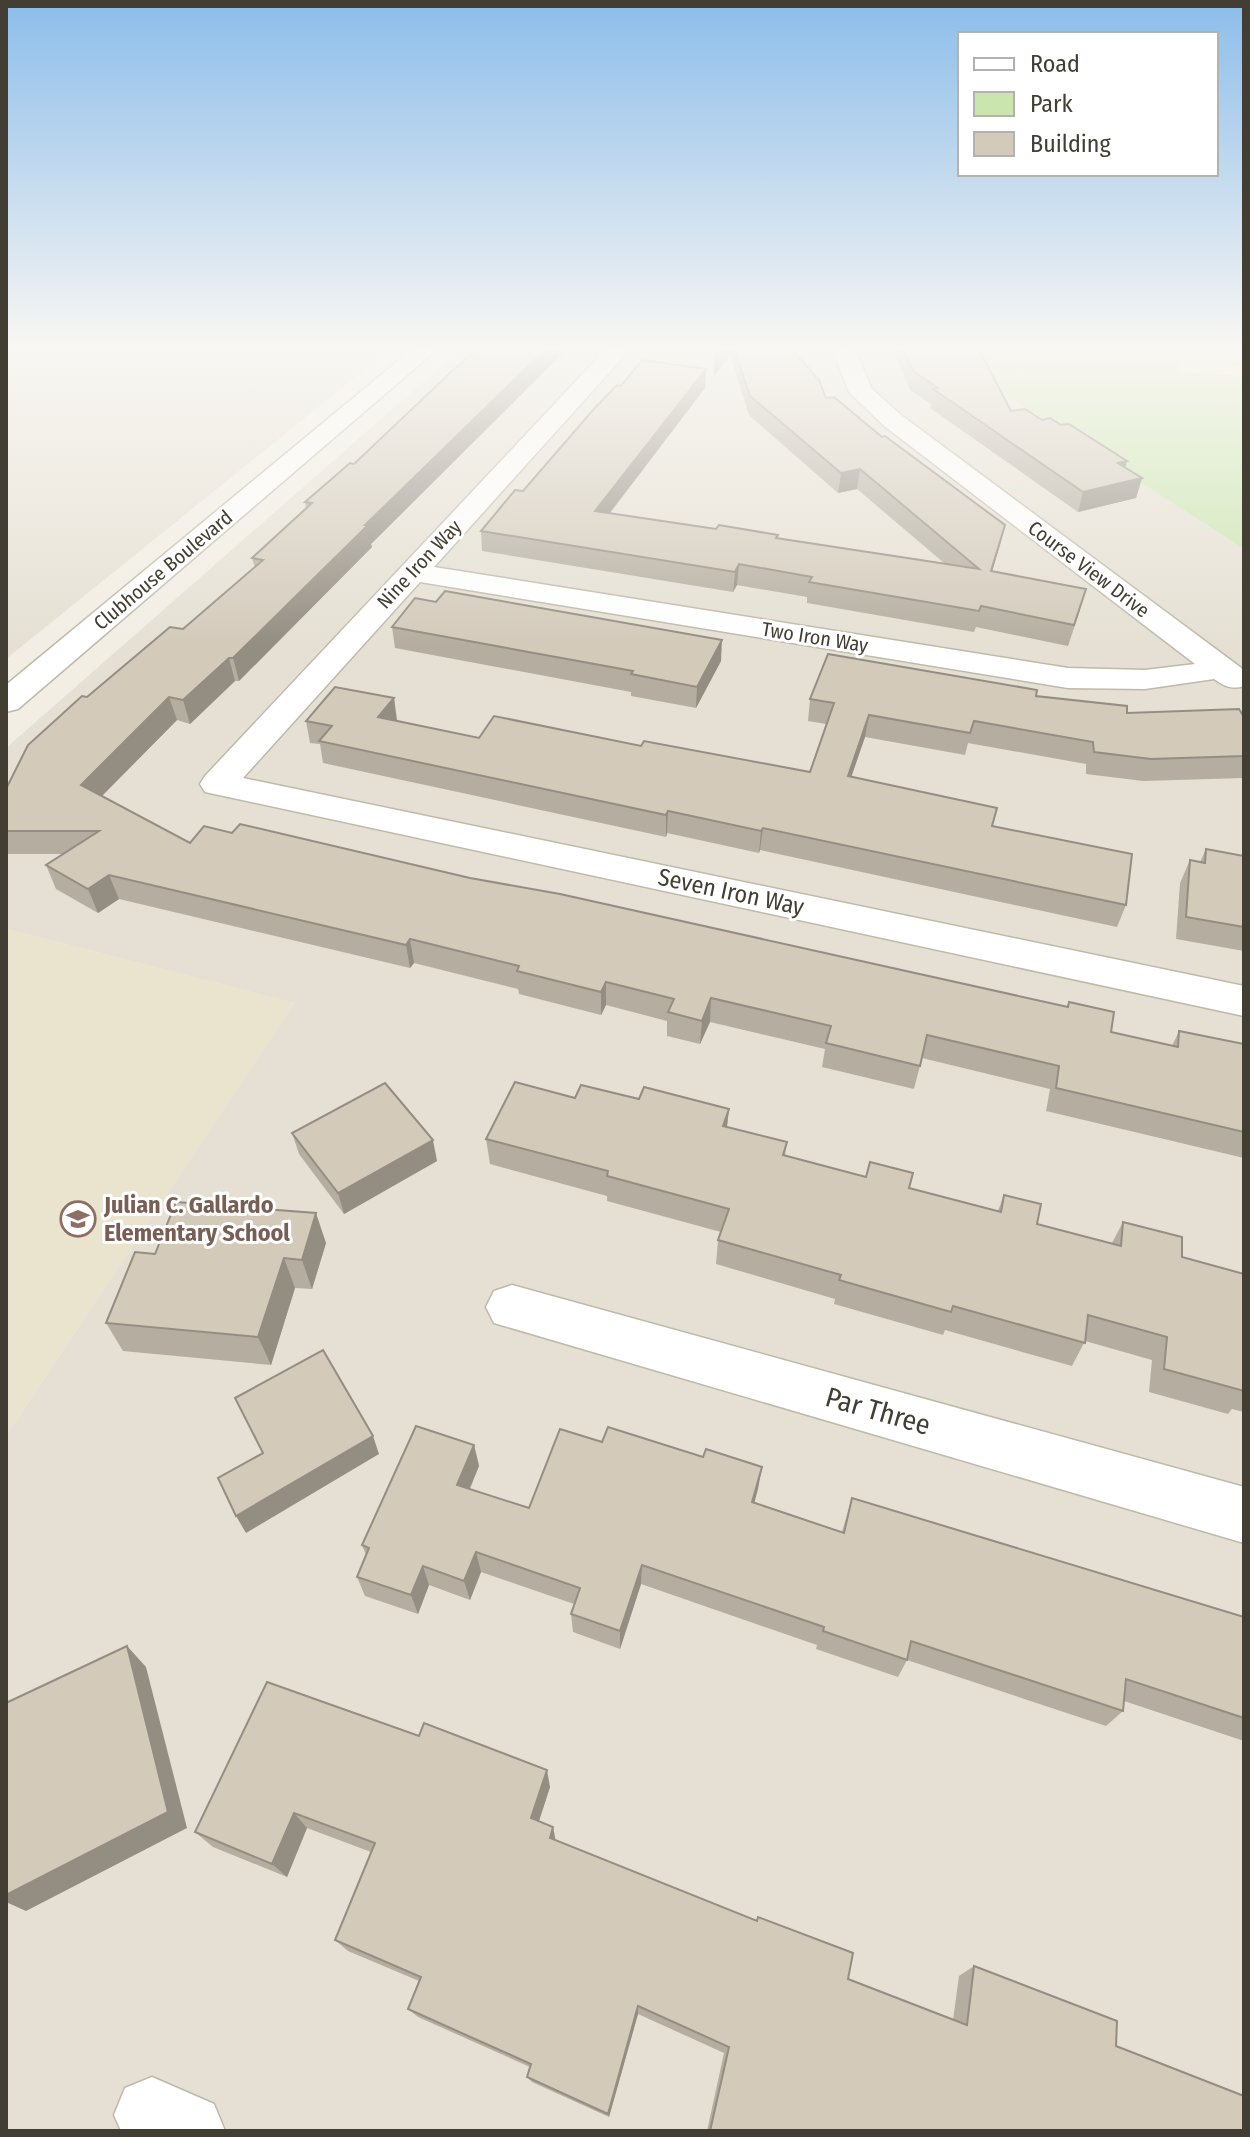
<svg xmlns="http://www.w3.org/2000/svg" width="1250" height="2137" font-family="'Fira Sans Condensed',sans-serif">
  <style>
    .residential { fill: #e5e0d3 }
    .education { fill: #eae4cf }
    .green { fill: #cae5ae }
    .sand { fill: #f5edc1 }
    .lines { fill: none; stroke-linecap: round; stroke-linejoin: round }
    .minor-casing { stroke: #bfb9aa; stroke-width: 3 }
    .minor { fill: #fff; fill-rule: evenodd }
    .wall { fill: #b5aea0 }
    .shaded-wall { fill: #948d82 }
    .building { fill: #d3caba; stroke: #948d82; stroke-width: 2 }
    .labels { text-anchor: middle; dominant-baseline: central; stroke-width: 6; stroke-linejoin: round; paint-order: stroke }
    .far-street-label { font-size: 20px; fill: #433e34; stroke: #fff }
    .street-label { font-size: 24px; fill: #433e34; stroke: #fff }
    .education-label { font-size: 24px; font-weight: bold; fill: #785e54; stroke: #fff; text-anchor: start }
    .near-street-label { font-size: 28px; fill: #433e34; stroke: #fff }
  </style>
  <rect width="100%" height="100%" fill="#f2eee4"/>
  <g class="residential">
    <polygon points="6,346 394,346 6,659"/>
    <polygon points="464,346 978,346 1003,394 1244,549 1244,2131 6,2131 6,1436 294,1003 6,929 6,748"/>
  </g>
  <polygon class="education" points="6,929 295,1003 6,1436"/>
  <polygon class="green" points="978,346 1244,346 1244,549 1003,394"/>
  <path class="sand" d="M1204,359l40,9v10c-22,-7 -50,0 -66,-10l1,-3 22,-1z"/>
  <g class="lines">
    <defs>
      <g id="minor">
        <polygon points="416,346 441,346 18,709 6,712 6,685"/>
        <path d="M609,346h24l-199,221 634,101 77,2 50,-6 -312,-239 -34,-33 -18,-46h22l19,43 29,26 343,255v16c-12,4 -20,0 -30,-7l-69,10 -77,-1 -648,-106 -177,196 1001,208v30l-1039,-224 -5,-8 5,-8z"/>
        <polygon points="512,1285 1244,1487 1244,1543 494,1323 486,1307 494,1291"/>
        <polygon points="152,2077 214,2104 225,2131 121,2131 114,2115 125,2088"/>
      </g>
    </defs>
    <use href="#minor" class="minor-casing"/>
    <use href="#minor" class="minor"/>
  </g>
  <g class="wall">
    <polygon points="481,346 570,346 371,544 372,547 239,681 235,681 190,724 177,720 102,796 190,843 232,833 470,878 1067,1007 1069,1002 1111,1032 1172,1046 1179,1031 1244,1044 1244,1158 1046,1111 1050,1089 922,1058 914,1089 822,1067 825,1049 710,1022 700,1044 667,1036 667,1021 606,1005 601,1015 519,994 518,989 414,963 410,968 119,899 98,913 56,889 46,865 63,854 6,854 6,789 87,697 183,629 255,568 252,558 306,509 305,502 354,464"/>
    <polygon points="712,346 789,346 826,398 1005,525 992,571 1080,610 1068,646 976,627 974,632 807,603 807,597 737,585 733,592 482,551 481,531 523,491 621,386 705,388 610,513 716,529 778,535 778,538 944,563 857,489 838,493 749,415 730,355 714,376"/>
    <polygon points="892,346 977,346 1011,411 1042,420 1142,478 1136,498 1078,512 930,408 931,404 910,390"/>
    <polygon points="392,627 721,661 696,708 631,696 631,692 395,648"/>
    <polygon points="1036,696 1127,713 1244,717 1244,778 1143,781 1086,774 1086,764 968,743 965,755 865,737 851,777 992,826 1126,905 1117,927 760,850 759,853 667,833 666,837 323,763 320,744 310,743 306,721 394,698 396,721 479,738 641,746 810,772 826,724 808,721 810,699"/>
    <polygon points="1206,849 1244,856 1244,951 1176,939 1180,883 1190,860 1200,862"/>
    <polygon points="575,1098 639,1099 729,1109 727,1127 787,1142 785,1156 998,1211 1004,1195 1037,1224 1112,1243 1123,1222 1182,1257 1244,1274 1244,1412 1232,1409 1228,1414 1149,1392 1152,1360 1085,1341 1072,1366 945,1330 943,1335 834,1304 835,1299 716,1264 718,1240 721,1232 607,1201 607,1196 490,1164 486,1139"/>
    <polygon points="292,1133 437,1161 344,1214 299,1154"/>
    <polygon points="326,1243 312,1289 295,1288 271,1365 123,1351 106,1323 155,1254"/>
    <polygon points="602,1442 703,1457 762,1467 754,1503 842,1532 852,1498 1244,1617 1244,1741 1124,1701 1123,1711 1106,1726 907,1660 898,1677 816,1649 817,1645 641,1584 620,1649 573,1632 571,1614 574,1604 481,1572 470,1600 429,1585 418,1614 365,1596 357,1577 366,1555 362,1545 474,1445 479,1466 470,1489 529,1508"/>
    <polygon points="267,1682 550,1787 539,1821 556,1841 756,1921 758,1917 848,1979 953,2020 959,1976 974,1966 1116,2046 1244,2131 707,2131 724,2053 638,2014 609,2117 532,2082 527,2077 530,2067 418,2017 408,2009 419,1981 348,1951 335,1940 371,1852 307,1828 287,1877 213,1847 195,1832"/>
  </g>
  <g class="shaded-wall">
    <polygon points="549,346 570,346 371,544 372,547 239,681 233,658 365,525"/>
    <polygon points="724,346 730,346 730,355 714,376 715,358"/>
    <polygon points="706,369 705,388 596,531 595,511"/>
    <polygon points="1127,461 1122,481 1118,463"/>
    <polygon points="860,469 857,489 838,493 841,473"/>
    <polygon points="1142,478 1136,498 1078,512 1083,492"/>
    <polygon points="1005,525 1000,545 986,592 991,571"/>
    <polygon points="739,564 737,585 733,592 735,572"/>
    <polygon points="722,640 721,661 696,708 697,687"/>
    <polygon points="229,658 235,681 190,724 183,700"/>
    <polygon points="169,697 177,720 90,808 81,785"/>
    <polygon points="394,698 397,720 382,739 378,717"/>
    <polygon points="869,715 865,737 844,798 848,776"/>
    <polygon points="668,811 667,833 666,837 666,815"/>
    <polygon points="763,828 760,850 759,853 761,831"/>
    <polygon points="109,875 119,899 98,913 88,889"/>
    <polygon points="410,939 414,963 410,968 406,945"/>
    <polygon points="606,982 606,1005 601,1015 601,992"/>
    <polygon points="711,998 710,1022 700,1044 702,1021"/>
    <polygon points="729,1109 726,1134 723,1126"/>
    <polygon points="433,1140 437,1161 344,1214 338,1193"/>
    <polygon points="316,1213 326,1243 312,1289 302,1260"/>
    <polygon points="284,1258 295,1288 271,1365 258,1337"/>
    <polygon points="373,1436 379,1454 246,1533 236,1516"/>
    <polygon points="474,1445 479,1466 462,1506 457,1485"/>
    <polygon points="762,1467 758,1489 749,1523 752,1502"/>
    <polygon points="476,1552 481,1572 470,1600 464,1581"/>
    <polygon points="642,1565 641,1584 620,1649 620,1631"/>
    <polygon points="423,1566 429,1585 418,1614 411,1595"/>
    <polygon points="127,1646 146,1667 187,1828 26,1911 6,1902 6,1895"/>
    <polygon points="547,1770 550,1787 535,1833 531,1818"/>
    <polygon points="294,1813 307,1828 287,1877 272,1864"/>
    <polygon points="553,1827 556,1842 550,1838"/>
    <polygon points="638,2006 638,2014 609,2117 608,2114"/>
  </g>
  <g class="building">
    <polygon points="481,346 549,346 365,525 368,525 233,658 229,658 183,700 169,697 81,785 190,843 204,826 232,833 240,824 470,878 560,894 1068,1007 1069,1002 1114,1012 1111,1032 1178,1047 1179,1031 1244,1044 1244,1132 1056,1088 1059,1066 927,1035 920,1066 826,1043 831,1026 711,998 702,1021 668,1012 674,999 606,982 601,992 517,971 519,966 410,939 406,945 109,875 88,889 46,865 99,831 6,831 6,789 28,745 82,696 87,697 170,627 183,629 263,560 252,558 312,503 305,502 350,463 354,464 449,374"/>
    <polygon points="714,346 724,346 715,358"/>
    <polygon points="733,346 789,346 819,380 826,398 834,397 882,437 885,436 1005,525 991,571 1086,589 1074,625 981,606 979,611 809,582 812,577 739,564 735,572 481,531 515,490 523,491 593,410 617,385 621,386 642,360 706,369 595,511 716,529 719,525 778,535 776,538 979,569 860,469 841,473 750,396"/>
    <polygon points="902,346 977,346 1011,411 1025,409 1042,420 1050,418 1061,425 1069,424 1127,461 1118,463 1142,478 1083,492 933,389 938,388 913,371"/>
    <polygon points="445,591 722,640 697,687 631,674 633,671 392,627 415,598 436,602"/>
    <polygon points="828,654 1037,690 1036,696 1127,706 1127,713 1239,709 1244,717 1244,756 1151,759 1094,752 1093,742 974,721 970,733 869,715 848,776 997,808 992,826 1132,854 1126,905 763,828 761,831 668,811 666,815 319,741 332,726 306,721 335,687 394,698 378,717 479,738 494,716 641,746 644,741 810,772 834,703 810,699"/>
    <polygon points="1206,849 1244,856 1244,927 1186,917 1190,860 1205,863"/>
    <polygon points="515,1082 575,1098 581,1085 639,1099 644,1087 729,1109 723,1126 787,1142 783,1155 866,1177 870,1162 913,1173 909,1188 1001,1212 1004,1195 1041,1204 1037,1224 1121,1246 1123,1222 1182,1237 1182,1257 1244,1274 1244,1391 1164,1369 1167,1337 1088,1315 1085,1343 953,1306 951,1312 839,1280 841,1275 718,1240 729,1209 607,1176 608,1171 486,1139"/>
    <polygon points="385,1083 433,1140 338,1193 292,1133"/>
    <polygon points="176,1202 316,1213 302,1260 284,1258 258,1337 106,1323 135,1252 155,1254"/>
    <polygon points="323,1350 373,1436 236,1516 218,1478 263,1453 235,1398"/>
    <polygon points="416,1426 474,1445 457,1485 529,1508 560,1429 602,1442 608,1427 703,1457 706,1449 762,1467 752,1502 844,1533 852,1498 1244,1617 1244,1718 1126,1679 1123,1711 911,1641 907,1660 823,1631 824,1627 642,1565 620,1631 571,1614 580,1588 476,1552 464,1581 423,1566 411,1595 357,1577 369,1548 362,1545"/>
    <polygon points="127,1646 168,1812 6,1895 6,1703"/>
    <polygon points="267,1682 419,1736 424,1723 547,1770 531,1818 553,1827 550,1838 757,1921 758,1917 853,1953 848,1979 967,2025 974,1966 1117,2021 1116,2046 1244,2096 1244,2131 710,2131 729,2047 638,2006 608,2114 527,2077 531,2064 408,2009 421,1977 335,1940 375,1843 294,1813 272,1864 195,1832"/>
  </g>
  <linearGradient id="sky" x2="0" y2="1"><stop stop-color="#8cbdea"/><stop offset="0.54" stop-color="#f9f7f3"/><stop offset="1" stop-color="#f9f7f3" stop-opacity="0"/></linearGradient>
  <rect width="1250" height="645" fill="url(#sky)"/>
  <defs>
    <symbol id="school-ring" viewBox="-11 -11 22 22"><circle r="9.5" fill="#fff" stroke="#8d6e63" stroke-width="1.5"/><path d="M0-5L7-2L0 1L-7-2ZM-4 1L0 2.5L4 1V4Q0 6-4 4Z" fill="#8d6e63"/></symbol>
  </defs>
  <g fill-rule="evenodd">
    <use href="#school-ring" x="58" y="1199" width="40" height="40"/>
  </g>
  <g class="labels">
    <g class="far-street-label">
      <text transform="translate(419 564) rotate(-47)">Nine Iron Way</text>
      <text transform="translate(1089 569) rotate(37)">Course View Drive</text>
      <text transform="translate(163 570) rotate(-40)">Clubhouse Boulevard</text>
      <text transform="translate(815 637) rotate(9)">Two Iron Way</text>
    </g>
    <g class="street-label">
      <text transform="translate(731 892) rotate(12)">Seven Iron Way</text>
    </g>
    <g class="education-label">
      <text x="104" y="1205">Julian C. Gallardo<tspan x="104" dy="28">Elementary School</tspan></text>
    </g>
    <g class="near-street-label">
      <text transform="translate(878 1411) rotate(16)">Par Three</text>
    </g>
  </g>
  <rect width="1250" height="2137" fill="none" stroke="#433e34" stroke-width="16"/>
  <rect x="958" y="32" width="260" height="144" fill="#ffffff" stroke="#b4b2ae" stroke-width="2"/>
  <rect x="974" y="58" width="40" height="12" fill="#ffffff" stroke="#b4b2ae" stroke-width="2"/>
  <text x="1030" y="72" font-size="24" fill="#433e34">Road</text>
  <rect x="974" y="92" width="40" height="24" fill="#cae5ae" stroke="#b4b2ae" stroke-width="2"/>
  <text x="1030" y="112" font-size="24" fill="#433e34">Park</text>
  <rect x="974" y="132" width="40" height="24" fill="#d3caba" stroke="#b4b2ae" stroke-width="2"/>
  <text x="1030" y="152" font-size="24" fill="#433e34">Building</text>
</svg>
